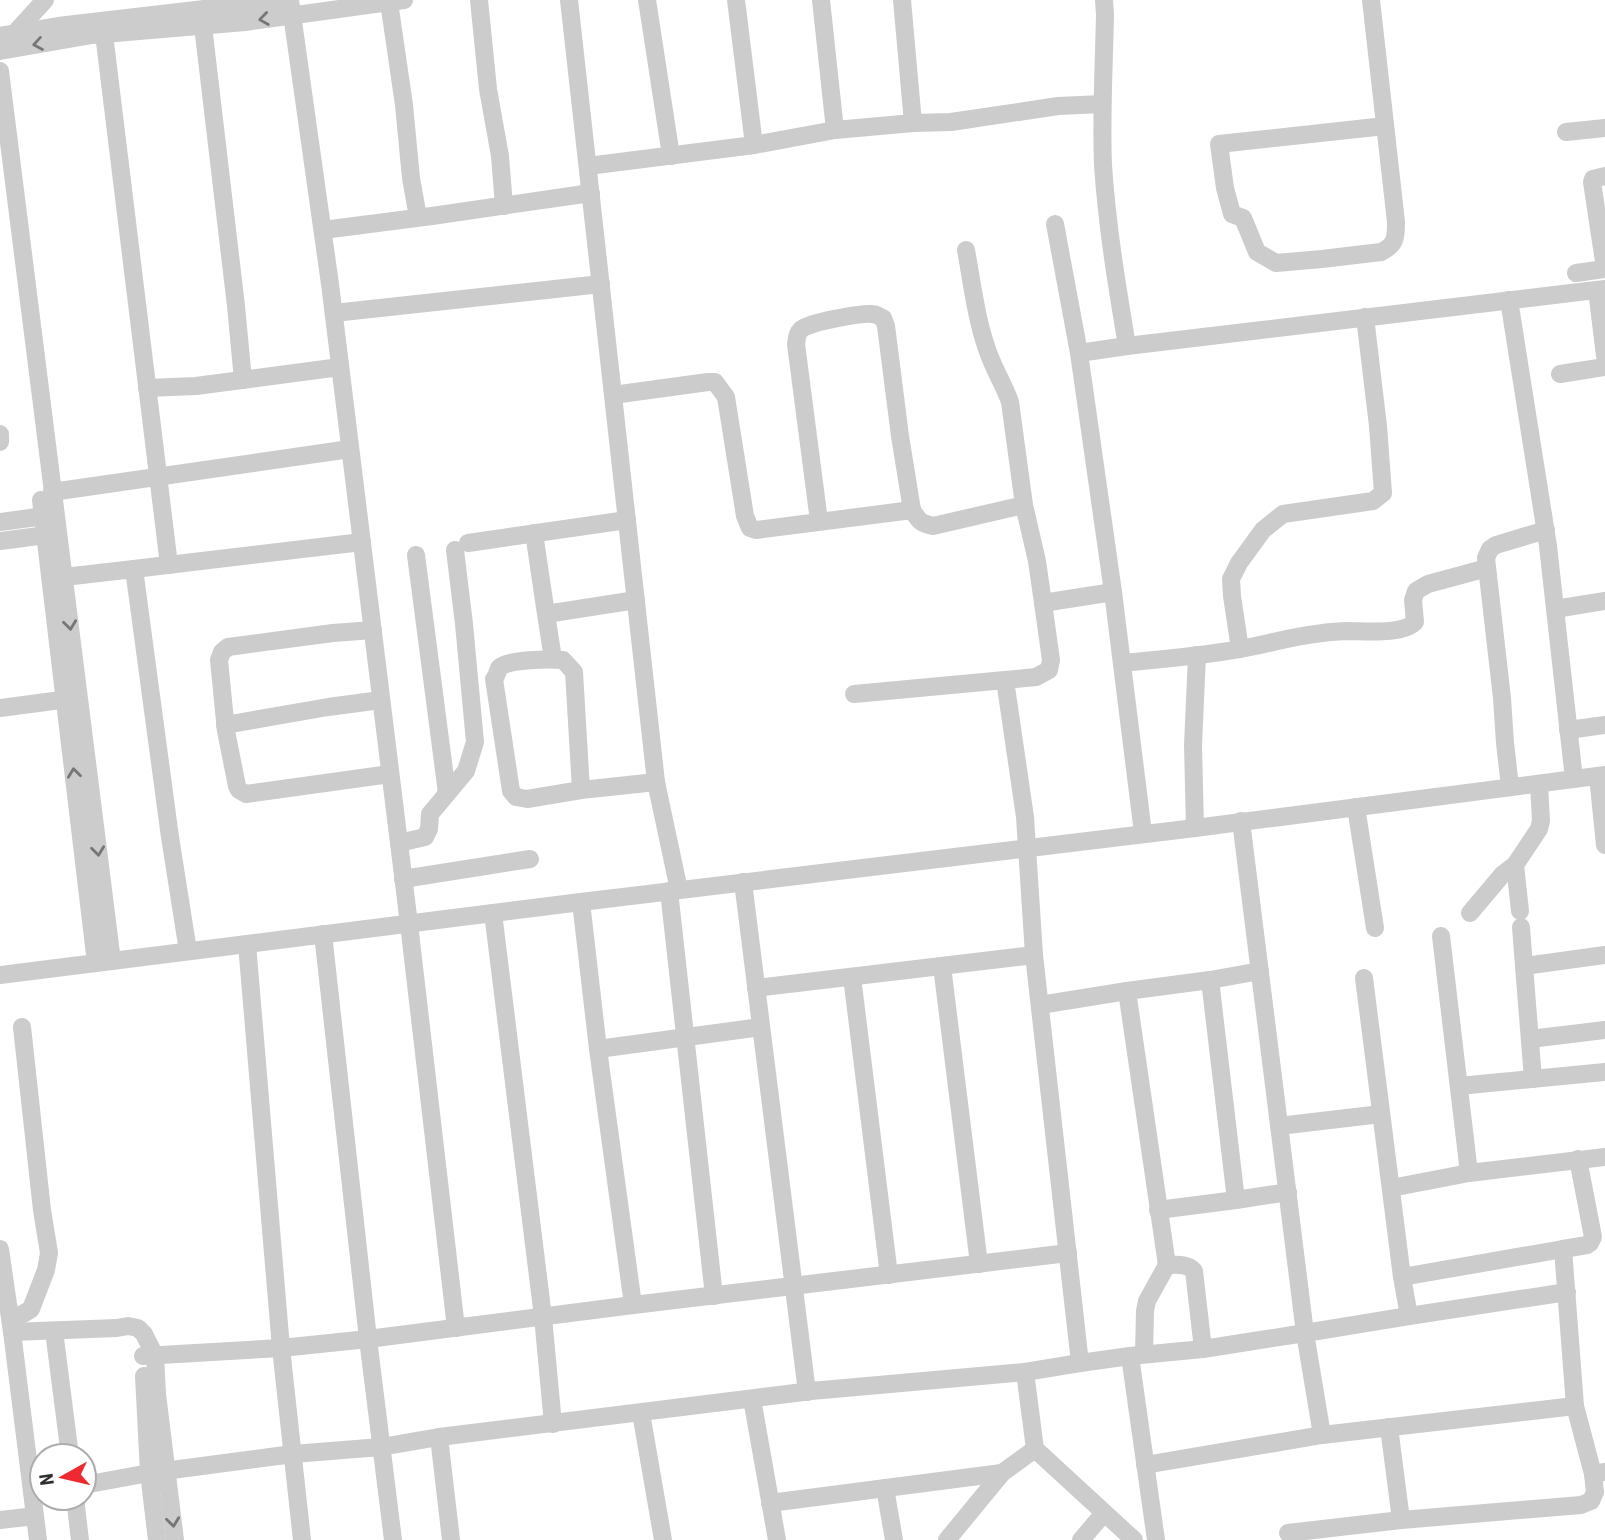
<svg xmlns="http://www.w3.org/2000/svg" width="1605" height="1540" font-family="'Roboto Condensed',sans-serif">
  <style>
    .lines { fill: none; stroke-linecap: round; stroke-linejoin: round }
    .minor { stroke: #ccc; stroke-width: 18 }
    .oneway { stroke: #767676 }
  </style>
  <rect width="100%" height="100%" fill="#fff"/>
  <g class="lines">
    <g class="minor">
      <polyline points="290,0 330,284 409,924 456,1328"/>
      <polyline points="479,0 488,89 500,156 504,206"/>
      <polyline points="569,0 656,782 679,890"/>
      <polyline points="647,0 671,156"/>
      <path d="M1104,0l1,15c-1,50 -4,100 -2,150 4,61 14,121 24,181"/>
      <path d="M1371,0l25,222c0,15 0,23 -15,30l-59,7 -46,4 -19,-11 -14,-34 -11,-4 -7,-26 -6,-44 166,-18"/>
      <polyline points="389,2 404,105 411,178 418,217"/>
      <polyline points="203,26 236,306 243,380"/>
      <polyline points="15,33 45,0"/>
      <polyline points="104,34 169,565"/>
      <polyline points="0,36 58,26 281,0"/>
      <polyline points="0,51 92,35 245,22 404,0"/>
      <polyline points="0,71 112,961"/>
      <polyline points="913,123 951,122 1058,106 1102,104"/>
      <polyline points="835,130 913,123 902,0"/>
      <polyline points="1566,132 1605,128"/>
      <polyline points="754,145 835,130 821,0"/>
      <polyline points="588,166 754,145 736,0"/>
      <polyline points="1605,176 1593,179 1592,182 1605,268"/>
      <polyline points="1055,224 1079,353"/>
      <polyline points="323,230 432,216 591,193"/>
      <path d="M966,250c7,38 11,77 26,112 6,14 13,26 18,40l14,103 13,56 6,42"/>
      <polyline points="1576,273 1605,269"/>
      <polyline points="1597,290 1605,356"/>
      <polyline points="1509,300 1548,546 1574,779"/>
      <polyline points="334,313 601,284"/>
      <polyline points="1560,374 1605,367"/>
      <polyline points="147,388 196,386 340,367"/>
      <polyline points="613,395 708,382 715,382 726,397 745,516 750,528 756,530 912,510"/>
      <polyline points="0,434 0,442"/>
      <polyline points="52,492 350,449"/>
      <polyline points="41,500 96,963"/>
      <path d="M819,521l-23,-177c1,-5 1,-12 6,-15 7,-7 60,-16 70,-15 5,0 6,2 11,4l3,8 14,110 12,74c7,11 8,13 21,16l91,-21"/>
      <polyline points="0,522 52,515"/>
      <polyline points="534,533 546,614"/>
      <polyline points="0,541 54,534"/>
      <polyline points="468,543 627,520"/>
      <polyline points="416,555 447,793"/>
      <polyline points="134,569 362,542"/>
      <polyline points="64,577 134,569 170,837 188,951"/>
      <polyline points="1113,592 1043,603 1051,660 1049,670 1036,677 1005,680 1025,817 1034,955 1080,1363 1130,1356 1156,1540"/>
      <polyline points="1555,609 1605,601"/>
      <polyline points="373,630 333,633 228,647 222,652 219,660 226,731 237,786 239,790 246,794 390,774"/>
      <polyline points="1240,649 1232,596 1231,579 1239,563 1263,530 1283,514 1373,501 1383,493 1378,426 1365,317"/>
      <polyline points="553,659 546,614 636,600"/>
      <path d="M1122,663c40,-4 79,-7 118,-14 36,-7 71,-17 107,-18 18,0 56,4 68,-9l-2,-22 3,-9 12,-7 59,-16"/>
      <polyline points="854,694 1005,680"/>
      <polyline points="0,708 76,698"/>
      <polyline points="225,725 328,707 381,700"/>
      <polyline points="1568,730 1605,725"/>
      <polyline points="1598,776 1605,845"/>
      <polyline points="1510,787 1505,743 1502,698 1486,558 1490,549 1496,545 1546,530"/>
      <path d="M581,790l-7,-118 -11,-12c-12,-1 -56,-1 -64,8 0,1 -4,11 -5,11l17,112 5,6 11,2 54,-9 75,-8"/>
      <polyline points="1356,807 1375,928"/>
      <polyline points="1241,821 1305,1333 1409,1316 1402,1277 1563,1249 1575,1406"/>
      <polyline points="1195,828 1193,745 1197,655"/>
      <polyline points="1143,833 1113,592 1079,353 1127,346 1605,289"/>
      <polyline points="399,843 425,837 429,829 430,814 466,771 475,742 464,624 455,550"/>
      <polyline points="1515,865 1520,911"/>
      <polyline points="403,879 530,859"/>
      <polyline points="743,882 807,1392"/>
      <polyline points="669,891 714,1296"/>
      <polyline points="581,902 598,1049 633,1305"/>
      <polyline points="493,913 543,1317 553,1424"/>
      <polyline points="1470,913 1502,875 1515,865 1539,829 1541,821 1539,784"/>
      <polyline points="1521,927 1524,966"/>
      <polyline points="323,934 368,1339 393,1540"/>
      <polyline points="1441,936 1469,1173 1605,1157"/>
      <polyline points="247,944 281,1348 302,1540"/>
      <polyline points="942,966 979,1264"/>
      <polyline points="0,975 581,902 1195,828 1605,775"/>
      <polyline points="852,977 889,1275"/>
      <polyline points="1364,978 1402,1277"/>
      <polyline points="1210,980 1260,971"/>
      <polyline points="756,988 1034,955"/>
      <polyline points="1040,1005 1127,991"/>
      <polyline points="1530,1039 1605,1030"/>
      <polyline points="598,1049 761,1027"/>
      <polyline points="1533,1079 1524,966 1605,955"/>
      <polyline points="1459,1086 1605,1072"/>
      <polyline points="1279,1126 1381,1114"/>
      <polyline points="1391,1188 1469,1173"/>
      <polyline points="1158,1210 1236,1200"/>
      <polyline points="0,1249 12,1332 117,1328 128,1326 138,1328 144,1334 155,1356 157,1394 175,1540"/>
      <polyline points="1563,1249 1587,1245 1590,1243 1593,1237 1578,1159"/>
      <polyline points="1409,1316 1567,1292"/>
      <polyline points="10,1317 23,1314 31,1309 46,1270 49,1253 42,1210 22,1027"/>
      <polyline points="54,1331 70,1456"/>
      <polyline points="12,1332 38,1540"/>
      <path d="M1203,1349l-9,-78c-7,-8 -18,-6 -27,-6l-40,-274 83,-11 26,220 52,-8"/>
      <polyline points="1144,1354 1145,1311 1147,1301 1167,1265"/>
      <polyline points="143,1356 281,1348 368,1339 633,1305 1068,1253"/>
      <polyline points="1130,1356 1203,1349 1305,1333 1322,1435 1145,1465"/>
      <polyline points="1080,1363 1025,1372 1035,1449 1134,1540"/>
      <polyline points="144,1376 149,1473 157,1540"/>
      <polyline points="752,1399 777,1540"/>
      <polyline points="641,1413 663,1540"/>
      <polyline points="1322,1435 1575,1406 1593,1474 1605,1472"/>
      <polyline points="439,1437 451,1540"/>
      <polyline points="84,1485 149,1473 293,1454 381,1447 439,1437 811,1391 1025,1372"/>
      <polyline points="885,1488 894,1540"/>
      <polyline points="75,1498 80,1540"/>
      <polyline points="770,1503 1002,1473"/>
      <polyline points="0,1520 35,1516"/>
      <polyline points="1401,1520 1581,1505 1591,1501 1595,1492 1593,1474"/>
      <polyline points="1288,1533 1401,1520 1389,1427"/>
      <polyline points="947,1540 1002,1473 1035,1449"/>
      <polyline points="1081,1540 1104,1513"/>
    </g>
  </g>
  <defs><path id="oneway-chevron" d="M-2-3.5L2.5 0L-2 3.5" fill="none" stroke-width="1.6" stroke-linecap="round" stroke-linejoin="round" transform="scale(1.75)"/></defs>
  <g class="oneway">
    <use href="#oneway-chevron" transform="translate(264 19) rotate(172)"/>
    <use href="#oneway-chevron" transform="translate(38 44) rotate(170)"/>
    <use href="#oneway-chevron" transform="translate(70 625) rotate(83)"/>
    <use href="#oneway-chevron" transform="translate(74 773) rotate(-97)"/>
    <use href="#oneway-chevron" transform="translate(98 851) rotate(83)"/>
    <use href="#oneway-chevron" transform="translate(173 1522) rotate(83)"/>
  </g>
  <g transform="translate(63 1477) rotate(262)"><circle r="33" fill="#ffffff" stroke="#acacac" stroke-width="2"/>
  <path d="M0-5L12 26L0 18L-12 26Z" fill="#ee2a30"/>
  <text y="-10" font-size="19" font-weight="bold" text-anchor="middle" fill="#2f2f2f">N</text>
  </g>
</svg>
